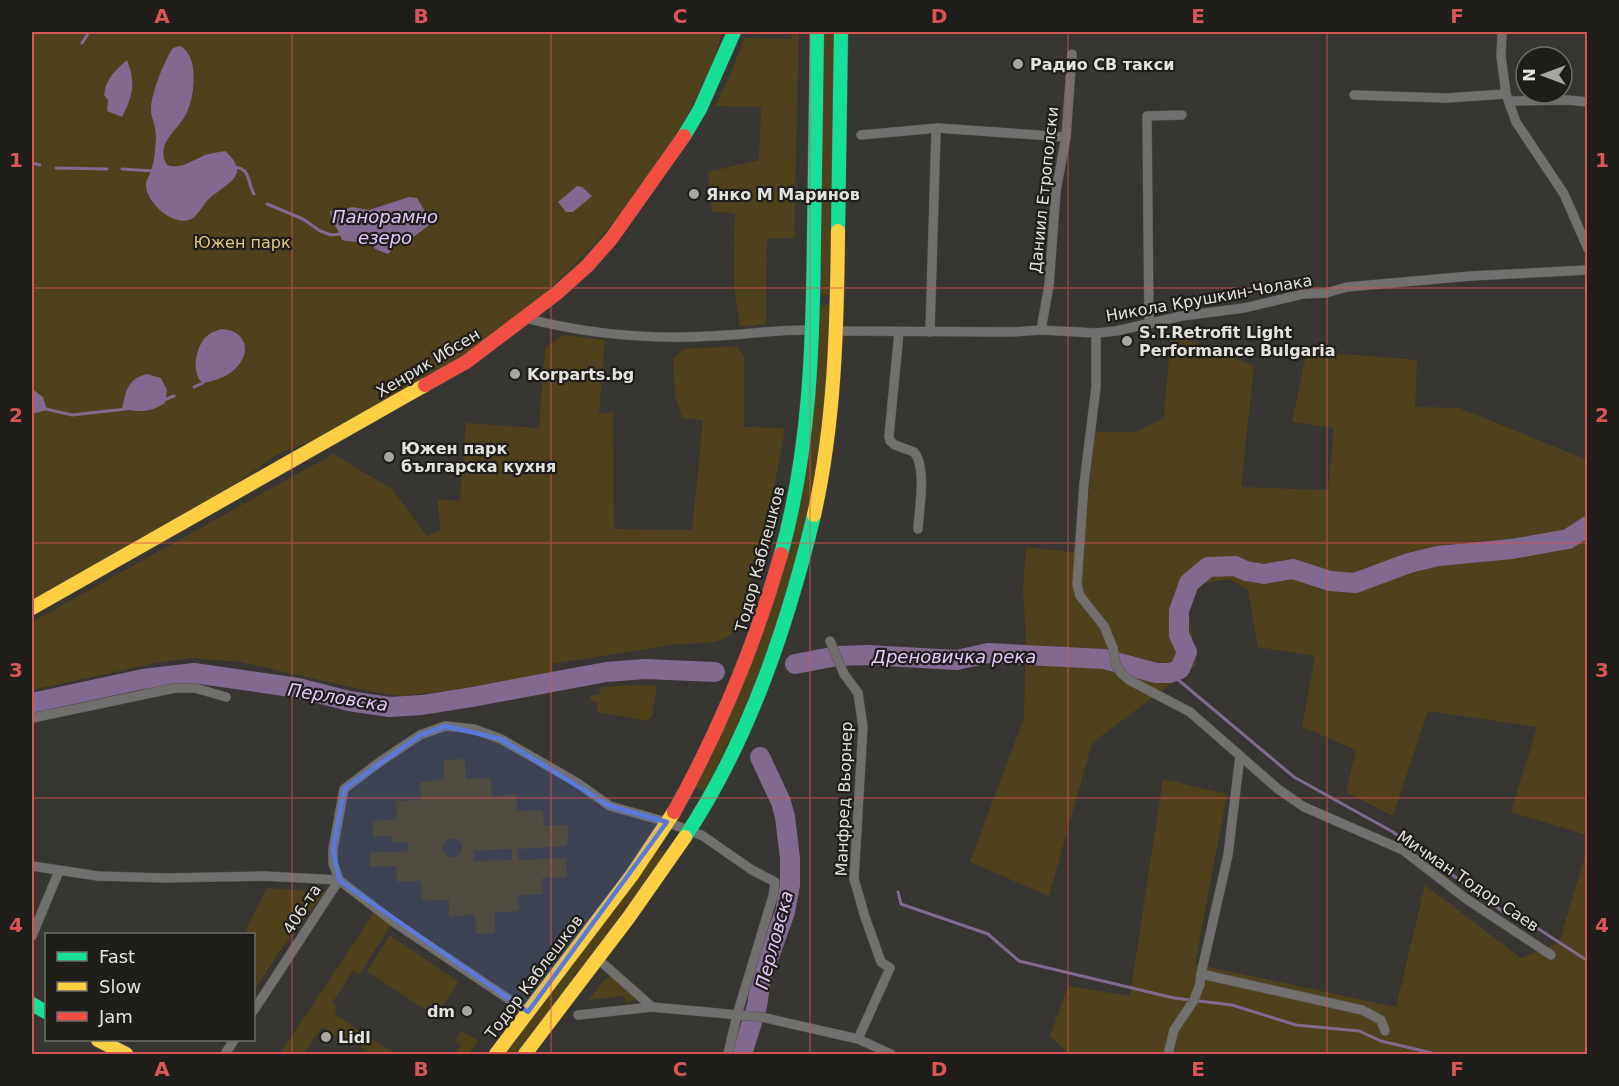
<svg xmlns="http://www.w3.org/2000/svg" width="1619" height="1086" font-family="'DejaVu Sans',sans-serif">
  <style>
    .green { fill: #4e411c; fill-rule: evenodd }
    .water { fill: #816990 }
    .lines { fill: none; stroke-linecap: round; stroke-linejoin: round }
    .stream { stroke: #816990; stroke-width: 3 }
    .river { stroke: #816990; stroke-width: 20 }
    .street-casing { stroke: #565551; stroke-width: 10 }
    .fast-casing { stroke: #565551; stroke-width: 15 }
    .slow-casing { stroke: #565551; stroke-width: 15 }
    .jam-casing { stroke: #565551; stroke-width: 15 }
    .street { stroke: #71706e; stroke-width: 9 }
    .fast { stroke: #16e098; stroke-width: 14 }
    .slow { stroke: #ffcf43; stroke-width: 14 }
    .jam { stroke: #f24e42; stroke-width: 14 }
    .marked { fill: #597ada; fill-opacity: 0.2; stroke: #597ada; stroke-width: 4.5; stroke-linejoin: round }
    .grid { fill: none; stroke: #da5656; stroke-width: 1.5; stroke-opacity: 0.55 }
    .poi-dot { fill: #a7a6a2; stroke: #1f1e1b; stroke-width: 2 }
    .labels { text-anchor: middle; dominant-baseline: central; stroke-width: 4.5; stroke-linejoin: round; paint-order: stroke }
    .poi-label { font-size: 16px; font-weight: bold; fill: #e4e2de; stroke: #1f1e1b; text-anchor: start }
    .street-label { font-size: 16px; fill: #e4e2de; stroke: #1f1e1b }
    .park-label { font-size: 16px; fill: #e4c87b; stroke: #1f1e1b }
    .water-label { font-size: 18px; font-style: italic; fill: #e7c6fd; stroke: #1f1e1b }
    .neatline { fill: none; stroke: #da5656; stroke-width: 2 }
    .grid-label { font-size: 20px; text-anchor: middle; font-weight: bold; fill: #da5656 }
  </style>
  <rect width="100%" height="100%" fill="#373632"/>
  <g class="green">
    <path d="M32,32h691c-35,115 -134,235 -232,304 -26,19 -55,34 -83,50 -22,13 -44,29 -68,40 -10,6 -22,12 -33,17 -10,4 -20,6 -30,12 -17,10 -31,24 -49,34 -64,40 -131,75 -196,113z"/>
    <polygon points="792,32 799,32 794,238 767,238 766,324 740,327 734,286 735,213 712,212 708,172 759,160 761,107 715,106 730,76 744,38 791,39"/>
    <polygon points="823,32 835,32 829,295 819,296"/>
    <polygon points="818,305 829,305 826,401 817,474 792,583 758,681 705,792 695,787 774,602"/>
    <polygon points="1171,333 1254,366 1241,487 1328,490 1334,428 1292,422 1307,351 1417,360 1415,407 1460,408 1587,460 1587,835 1511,812 1537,727 1428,711 1393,816 1346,792 1356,750 1302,727 1315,656 1258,647 1248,590 1229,579 1198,584 1188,605 1196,665 1092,743 1049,896 970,862 1024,718 1026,635 1023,589 1026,547 1083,553 1095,432 1136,432 1164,418"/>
    <polygon points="563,335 605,340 599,414 613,412 614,529 692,530 703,420 682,418 675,395 673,359 683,349 736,346 744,356 744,427 785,428 771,506 757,562 736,627 729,636 715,642 671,645 552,664 553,672 456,690 401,696 378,693 241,662 191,658 156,663 32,690 32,622 333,454 392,489 427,536 440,530 438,499 460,501 466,423 539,428 545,348"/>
    <polygon points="631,685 657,686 652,717 646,721 598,712 597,702 590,700 591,696 600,694 601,687"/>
    <path d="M465,759l1,20 25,-1 1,19 24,-3 1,17 26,-1 1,16 24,-1v15l-2,6 -48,3 1,11 47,-2 1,19 -25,1 1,16 -25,1 1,16 -24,1v21l-19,1 -1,-19 -26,1v-16l-27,1 -1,-20 -24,1 -1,-16 -26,1v-14l39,-2 -1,-9h-16v-6l-19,1v-16l24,-2 -1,-18 25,-1 -1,-18 24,-2v-20zM455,838l7,6v7l-6,7 -7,-1 -6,-7c0,-8 4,-12 12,-12zM512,849v11l-38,1v-10z"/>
    <polygon points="1163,779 1227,794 1195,964 1396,1007 1425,885 1521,958 1559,943 1587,849 1587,1054 1069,1054 1050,1036 1068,986 1130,996"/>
    <polygon points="658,848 667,853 517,1054 503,1054"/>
    <polygon points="267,888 325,892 279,952 257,987 254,985 254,934 244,934"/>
    <polygon points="374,913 391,925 359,975 353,971 332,1003 338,1007 334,1014 396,1054 375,1054 370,1051 368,1053 356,1042 353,1047 322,1027 303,1054 280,1054"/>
    <polygon points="390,935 458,982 436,1017 367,971"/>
    <polygon points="610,974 636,997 634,1000 626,1003 624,996 588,1000"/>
    <polygon points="462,1031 478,1041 468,1054 455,1054 461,1046 455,1041"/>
  </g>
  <g class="water">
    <path d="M180,46c20,9 15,54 5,70 -9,16 -30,28 -18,49 14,5 26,-5 38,-10 6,-2 14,-3 20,-4 26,23 5,31 -14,46 -7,5 -11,16 -18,21 -18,11 -45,-14 -47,-31 -1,-7 4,-11 5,-17 4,-10 4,-21 5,-31 0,-13 -3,-16 -5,-27 -2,-13 14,-54 22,-64z"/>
    <path d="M127,60c9,23 6,36 -5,57l-15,-6 1,-11 -4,-5c2,-16 11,-25 23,-35z"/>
    <polygon points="577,186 582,187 592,196 573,212 566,212 558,202"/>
    <path d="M409,197l8,1 11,19v9l-16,12 -14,4 -10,12 -13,-5 -2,-6c-12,-3 -20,0 -31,-3 -4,-12 -11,-17 -12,-29l7,1 15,-5 17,3z"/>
    <path d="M221,329c25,1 32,23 14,40 -8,8 -21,12 -32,14 -13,-10 -7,-39 5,-48 3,-3 9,-4 13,-6z"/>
    <path d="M147,374l14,4 6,12 -2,13c-15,10 -26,9 -43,6 4,-18 5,-30 25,-35z"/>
    <polygon points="32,389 43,397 47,410 32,414"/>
  </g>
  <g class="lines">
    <g class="stream">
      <polyline points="82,43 89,32"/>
      <polyline points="32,163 40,165"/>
      <path d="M235,167c16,2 12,15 19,27"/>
      <polyline points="56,168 107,169"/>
      <polyline points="122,169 154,171"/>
      <polyline points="267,204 303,219 320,231 331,235 340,234"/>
      <polyline points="194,387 203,383"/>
      <polyline points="161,401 174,396"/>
      <polyline points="46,409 72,415 126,409"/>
      <polyline points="1170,673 1294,777 1393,832 1505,913 1534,926 1588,961"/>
      <polyline points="898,892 901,904 988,934 1019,961 1174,998 1232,1005 1296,1025 1359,1031 1381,1041 1436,1054"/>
    </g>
    <g class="river">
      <polyline points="795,664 837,656 868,655 957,660 988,653 1104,659 1156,673 1170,673 1180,669 1187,652 1179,635 1179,611 1189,583 1208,567 1235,566 1246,571 1264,574 1293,569 1330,581 1355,583 1409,563 1438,556 1512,549 1568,539 1588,526"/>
      <polyline points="32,703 143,679 194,673 298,688 349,701 389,707 422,705 472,697 606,672 645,669 715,672"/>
      <polyline points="742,1054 757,1006 761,979 785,912 790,885 790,858 785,817 781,802 760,757"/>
    </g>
    <defs>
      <g id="street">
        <polyline points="1502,32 1501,56 1506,94 1516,122 1564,194 1588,249"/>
        <polyline points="1354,95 1446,98 1506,94"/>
        <polyline points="1509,101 1567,100 1588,102"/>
        <polyline points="861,135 938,128 1066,137"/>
        <path d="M525,318c62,16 123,22 187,18 33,-1 67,-7 100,-6"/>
        <polyline points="1149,324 1147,116 1182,115"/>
        <polyline points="1041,330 1049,285 1056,191 1066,137 1072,54"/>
        <polyline points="835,331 1014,332 1041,330 1096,333 1116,331 1182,316 1244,308 1303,294 1326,293 1347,287 1471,276 1588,270"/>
        <path d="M899,332l-10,104 1,5 5,4 19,7c13,15 5,57 4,77"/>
        <polyline points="930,332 936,131 938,128"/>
        <polyline points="1096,333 1096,387 1084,484 1077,584 1080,596 1104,626 1113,648 1116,665 1121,673 1129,680 1190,712 1278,789 1304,807 1403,850 1465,898 1551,955"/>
        <polyline points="830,641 844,674 858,693 863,727 854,879 865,917 881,962 890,968 858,1039"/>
        <polyline points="32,718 175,688 195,688 226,697"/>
        <polyline points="32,866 98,876 164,878 264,876 339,880 395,923 528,1012"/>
        <polyline points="32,936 59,871"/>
        <polyline points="598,959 652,1007"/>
        <polyline points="1201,974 1362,1010 1381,1020 1385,1031"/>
        <polyline points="254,1010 339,880 333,863 333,849 344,789 381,761 420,735 445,726 474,729 501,739 576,782 610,806 667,822 703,836 752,870 775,882 773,896 737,1015 728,1054"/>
        <polyline points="578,1015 652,1007 761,1017 858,1039 891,1054"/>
        <polyline points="225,1054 234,1040"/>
        <polyline points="1168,1054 1174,1030 1194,1000 1200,984 1201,974 1228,855 1240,756"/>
      </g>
      <g id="fast">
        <polyline points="684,136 700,109 734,32"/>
        <polyline points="838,231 841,32"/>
        <path d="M781,554c29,-104 32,-209 33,-317 1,-68 2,-137 3,-205"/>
        <path d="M685,837c64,-97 102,-210 129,-322"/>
        <polyline points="32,1004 46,1012"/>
      </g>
      <g id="slow">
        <path d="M814,515c21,-93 23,-189 24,-284"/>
        <polyline points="32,608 425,385"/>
        <polyline points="98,1040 126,1054"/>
        <polyline points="496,1054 632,875 674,812"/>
        <polyline points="525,1054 629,917 685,837"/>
      </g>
      <g id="jam">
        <polyline points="425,385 466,362 557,293 587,266 611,239 684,136"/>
        <path d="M674,812c46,-83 81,-167 107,-258"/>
      </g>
    </defs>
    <use href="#street" class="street-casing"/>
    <use href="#fast" class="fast-casing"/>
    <use href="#slow" class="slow-casing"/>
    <use href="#jam" class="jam-casing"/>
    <use href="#street" class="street"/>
    <use href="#fast" class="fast"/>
    <use href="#slow" class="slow"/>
    <use href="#jam" class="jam"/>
  </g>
  <path class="marked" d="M445,726l56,13 109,67 57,16 -139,190 -189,-132 -6,-31 11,-60 76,-54z"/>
  <path class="grid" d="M292,32v1022M551,32v1022M810,32v1022M1068,32v1022M1327,32v1022M32,288h1556M32,543h1556M32,798h1556"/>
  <g class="poi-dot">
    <circle cx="1018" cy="64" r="6"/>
    <circle cx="694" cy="194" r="6"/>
    <circle cx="1127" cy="341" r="6"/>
    <circle cx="515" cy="374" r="6"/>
    <circle cx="389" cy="457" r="6"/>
    <circle cx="467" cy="1011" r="6"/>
    <circle cx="326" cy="1037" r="6"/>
  </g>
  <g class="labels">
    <g class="poi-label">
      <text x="1030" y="64">Радио СВ такси</text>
      <text x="706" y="194">Янко М Маринов</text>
      <text x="1139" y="332">S.T.Retrofit Light<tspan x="1139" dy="18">Performance Bulgaria</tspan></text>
      <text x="527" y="374">Korparts.bg</text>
      <text x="401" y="448">Южен парк<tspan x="401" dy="18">българска кухня</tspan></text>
      <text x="455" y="1011" text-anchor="end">dm</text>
      <text x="338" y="1037">Lidl</text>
    </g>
    <g class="street-label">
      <text transform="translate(1044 190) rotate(-84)">Даниил Етрополски</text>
      <text transform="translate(1209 298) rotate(-10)">Никола Крушкин-Чолака</text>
      <text transform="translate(428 363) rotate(-31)">Хенрик Ибсен</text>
      <text transform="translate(760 559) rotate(-75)">Тодор Каблешков</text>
      <text transform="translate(844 799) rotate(-88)">Манфред Вьорнер</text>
      <text transform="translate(1468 881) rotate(34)">Мичман Тодор Саев</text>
      <text transform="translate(302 909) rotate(-57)">406-та</text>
      <text transform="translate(534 977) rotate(-53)">Тодор Каблешков</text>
    </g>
    <g class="park-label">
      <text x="242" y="242">Южен парк</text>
    </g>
    <g class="water-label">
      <text x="385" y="216">Панорамно<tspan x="385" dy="21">езеро</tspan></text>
      <text x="954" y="656">Дреновичка река</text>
      <text transform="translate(338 697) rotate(9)">Перловска</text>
      <text transform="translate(774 940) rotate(-75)">Перловска</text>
    </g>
  </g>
  <rect width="1619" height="1086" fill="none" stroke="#1f1e1b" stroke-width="66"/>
  <rect x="45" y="933" width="210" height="108" fill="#1f1e1b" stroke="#6e6c69" stroke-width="1.5"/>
  <rect x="57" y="952" width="30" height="9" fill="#16e098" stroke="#6e6c69" stroke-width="1.5"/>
  <text x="99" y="963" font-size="18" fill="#e4e2de">Fast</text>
  <rect x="57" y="982" width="30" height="9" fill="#ffcf43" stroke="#6e6c69" stroke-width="1.5"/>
  <text x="99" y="993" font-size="18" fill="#e4e2de">Slow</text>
  <rect x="57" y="1012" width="30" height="9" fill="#f24e42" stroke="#6e6c69" stroke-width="1.5"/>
  <text x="99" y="1023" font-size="18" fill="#e4e2de">Jam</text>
  <g transform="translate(1544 75) rotate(270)"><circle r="28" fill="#1f1e1b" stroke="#6e6c69" stroke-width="1.5"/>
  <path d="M0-4.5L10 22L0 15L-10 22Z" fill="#a7a6a2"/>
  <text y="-9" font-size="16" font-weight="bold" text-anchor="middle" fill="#e4e2de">N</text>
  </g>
  <rect x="33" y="33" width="1553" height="1020" class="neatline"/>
  <g class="grid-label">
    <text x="162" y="23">A</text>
    <text x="421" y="23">B</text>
    <text x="680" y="23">C</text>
    <text x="939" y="23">D</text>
    <text x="1198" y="23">E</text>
    <text x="1457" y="23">F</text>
    <text x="16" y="167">1</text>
    <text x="1602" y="167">1</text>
    <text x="16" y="422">2</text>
    <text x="1602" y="422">2</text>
    <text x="16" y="677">3</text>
    <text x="1602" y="677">3</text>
    <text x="16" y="932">4</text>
    <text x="1602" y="932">4</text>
    <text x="162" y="1076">A</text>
    <text x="421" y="1076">B</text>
    <text x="680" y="1076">C</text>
    <text x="939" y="1076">D</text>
    <text x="1198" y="1076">E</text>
    <text x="1457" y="1076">F</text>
  </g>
</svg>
